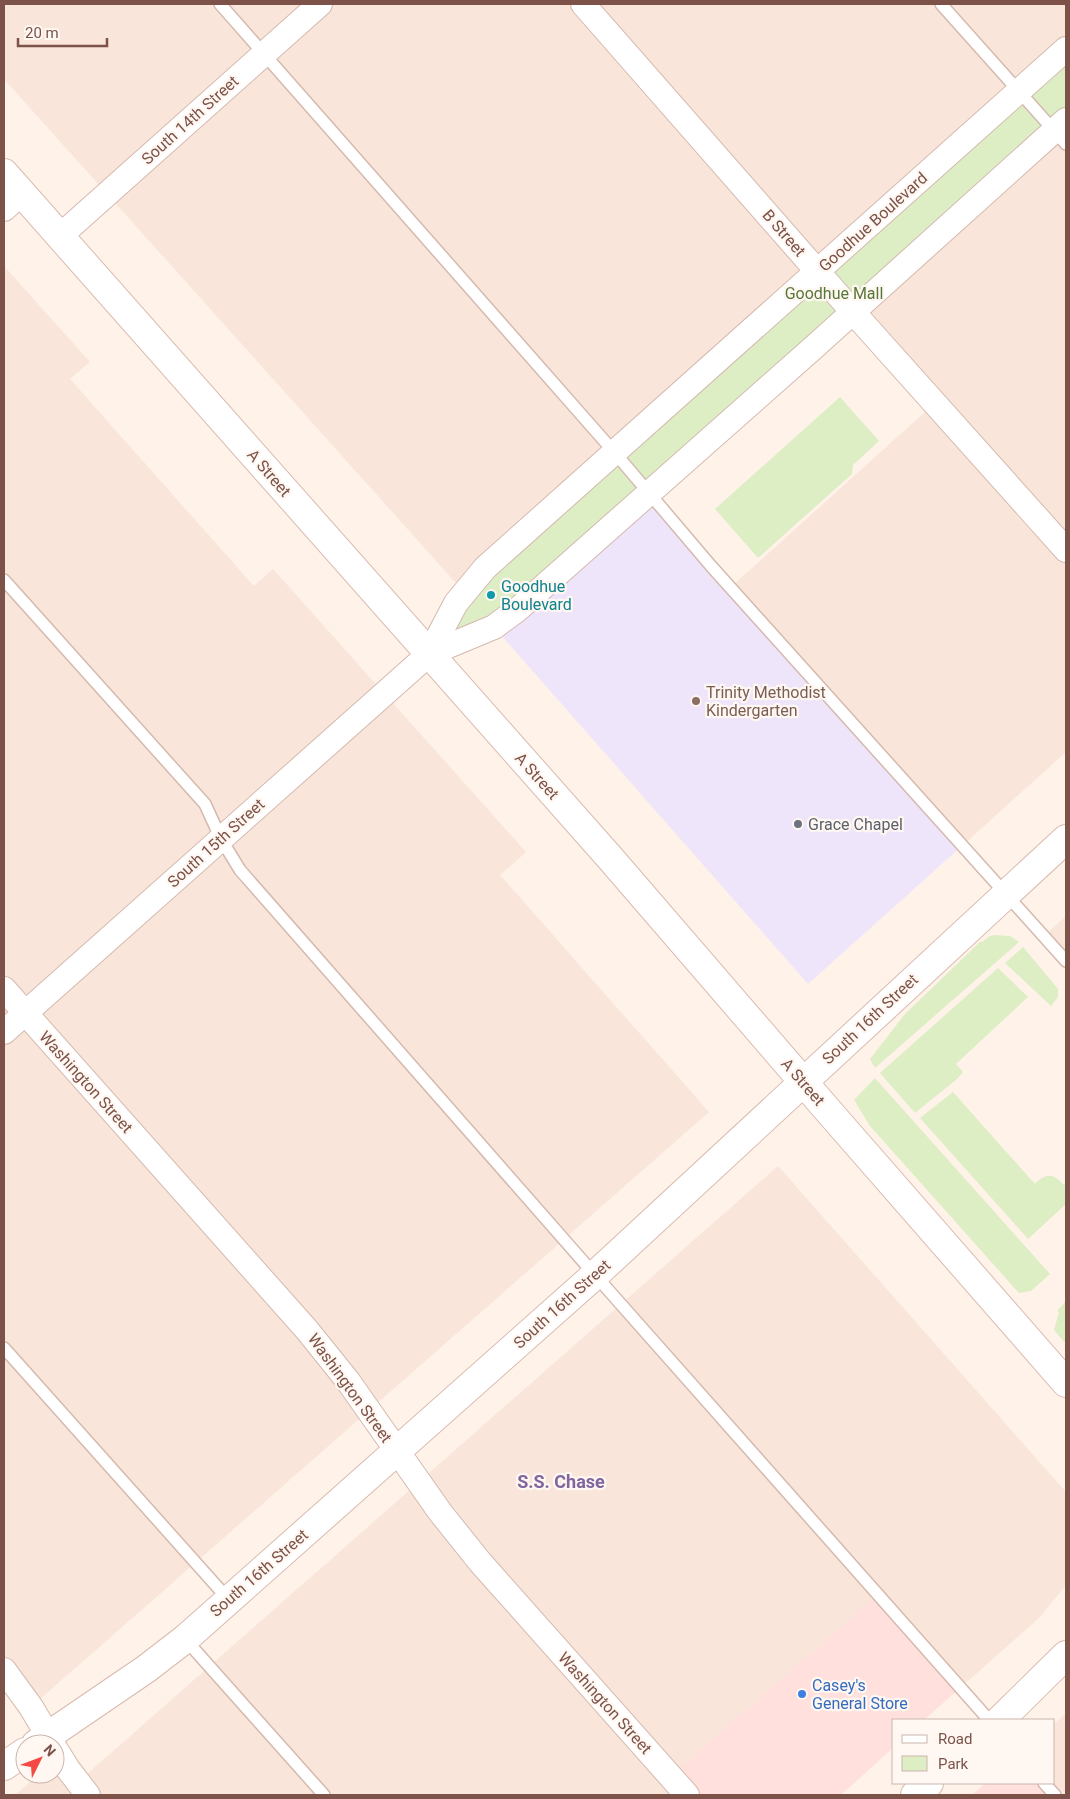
<svg xmlns="http://www.w3.org/2000/svg" width="1070" height="1799" font-family="Roboto,sans-serif">
  <style>
    .residential { fill: #f9e5d9 }
    .commercial { fill: #ffe0dc }
    .education { fill: #efe5fb }
    .green { fill: #ddeec5 }
    .lines { fill: none; stroke-linecap: round; stroke-linejoin: round }
    .lane-casing { stroke: #d5b9af; stroke-width: 14 }
    .street-casing { stroke: #d5b9af; stroke-width: 26 }
    .secondary-casing { stroke: #dabaaf; stroke-width: 30 }
    .lane { stroke: #fff; stroke-width: 11 }
    .street { stroke: #fff; stroke-width: 24 }
    .secondary { stroke: #fff; stroke-width: 28 }
    .culture-dot { fill: #0f9aa8; stroke: #fff7f1; stroke-width: 2 }
    .education-dot { fill: #8d6e63; stroke: #fff7f1; stroke-width: 2 }
    .worship-dot { fill: #6b7280; stroke: #fff7f1; stroke-width: 2 }
    .shop-dot { fill: #3f7fe0; stroke: #fff7f1; stroke-width: 2 }
    .labels { text-anchor: middle; dominant-baseline: central; stroke-width: 4.5; stroke-linejoin: round; paint-order: stroke }
    .street-label { font-size: 16px; fill: #7c5249; stroke: #fff7f1 }
    .park-label { font-size: 16px; fill: #57773a; stroke: #fff7f1 }
    .culture-label { font-size: 16px; fill: #0d838f; stroke: #fff7f1; text-anchor: start }
    .education-label { font-size: 16px; fill: #785e54; stroke: #fff7f1; text-anchor: start }
    .worship-label { font-size: 16px; fill: #5b616d; stroke: #fff7f1; text-anchor: start }
    .shop-label { font-size: 16px; fill: #366cbe; stroke: #fff7f1; text-anchor: start }
    .neighbourhood-label { font-size: 18px; font-weight: bold; fill: #81659f; stroke: #fff7f1 }
  </style>
  <rect width="100%" height="100%" fill="#fef2e9"/>
  <g class="residential">
    <polygon points="4,4 1066,4 1066,49 464,592 4,79"/>
    <polygon points="1066,120 1066,752 963,845 731,587 935,403 853,312"/>
    <polygon points="4,266 90,362 70,379 254,586 273,569 526,852 500,875 709,1112 31,1707 15,1685 4,1695"/>
    <polygon points="1066,916 1066,961 1044,936"/>
    <polygon points="778,1166 1066,1492 1066,1585 1039,1618 960,1688 687,1795 15,1795 39,1774 55,1774 55,1760 78,1782"/>
    <polygon points="1066,1713 1066,1795 1055,1795 1044,1783 1054,1783 1054,1724"/>
  </g>
  <g class="commercial">
    <polygon points="878,1595 960,1688 924,1720 894,1720 894,1747 841,1795 687,1795 670,1776"/>
    <polygon points="986,1783 1044,1783 1055,1795 972,1795"/>
  </g>
  <polygon class="education" points="650,493 963,845 808,984 494,627"/>
  <g class="green">
    <polygon points="1066,49 1066,120 517,610 429,654 448,617"/>
    <polygon points="840,397 879,441 853,465 852,474 758,558 715,509"/>
    <polygon points="995,935 1010,936 1019,942 875,1068 870,1059 905,1014 981,941 982,942 990,936"/>
    <polygon points="1023,947 1058,989 1058,997 1051,1006 1005,963"/>
    <polygon points="998,968 1028,997 956,1064 963,1072 957,1079 915,1113 880,1073"/>
    <polygon points="875,1078 1050,1274 1031,1291 1019,1293 870,1126 854,1100"/>
    <path d="M953,1092l82,92c11,-11 18,-11 29,1l2,-2v21l-38,35 -108,-121z"/>
    <polygon points="1066,1301 1066,1344 1054,1330 1059,1312 1057,1311"/>
  </g>
  <g class="lines">
    <defs>
      <g id="lane">
        <polyline points="220,4 615,453 711,566 1066,961"/>
        <polyline points="941,4 1066,144"/>
        <polyline points="4,580 205,804 221,839 240,870 595,1275 989,1720"/>
        <polyline points="4,1348 229,1600"/>
        <polyline points="185,1639 324,1795"/>
        <polyline points="1044,1783 1055,1795"/>
      </g>
      <g id="street">
        <polyline points="583,4 853,312 1066,550"/>
        <polyline points="4,209 22,193"/>
        <polyline points="60,236 320,4"/>
        <polyline points="429,654 456,603 485,568 1066,49"/>
        <polyline points="4,989 307,1330 348,1381 440,1512 480,1562 687,1795"/>
        <polyline points="4,1032 429,654 494,627 517,610 813,348 1066,120"/>
        <polyline points="4,1670 31,1707 53,1744"/>
        <polyline points="55,1748 68,1769 88,1795"/>
      </g>
      <g id="secondary">
        <polyline points="4,173 611,859 831,1114 1066,1383"/>
        <polyline points="1000,1720 1066,1655"/>
        <polyline points="36,1744 146,1669 185,1639 229,1600 595,1275 1066,839"/>
        <polyline points="4,1766 25,1752"/>
        <polyline points="915,1795 929,1783"/>
      </g>
    </defs>
    <use href="#lane" class="lane-casing"/>
    <use href="#street" class="street-casing"/>
    <use href="#secondary" class="secondary-casing"/>
    <use href="#lane" class="lane"/>
    <use href="#street" class="street"/>
    <use href="#secondary" class="secondary"/>
  </g>
  <circle class="culture-dot" cx="491" cy="595" r="5"/>
  <circle class="education-dot" cx="696" cy="701" r="5"/>
  <circle class="worship-dot" cx="798" cy="824" r="5"/>
  <circle class="shop-dot" cx="802" cy="1694" r="5"/>
  <g class="labels">
    <g class="street-label">
      <text transform="translate(190 120) rotate(-42)">South 14th Street</text>
      <text transform="translate(873 222) rotate(-42)">Goodhue Boulevard</text>
      <text transform="translate(784 233) rotate(49)">B Street</text>
      <text transform="translate(269 473) rotate(49)">A Street</text>
      <text transform="translate(537 776) rotate(48)">A Street</text>
      <text transform="translate(216 843) rotate(-42)">South 15th Street</text>
      <text transform="translate(870 1019) rotate(-43)">South 16th Street</text>
      <text transform="translate(86 1082) rotate(48)">Washington Street</text>
      <text transform="translate(803 1082) rotate(49)">A Street</text>
      <text transform="translate(562 1304) rotate(-42)">South 16th Street</text>
      <text transform="translate(350 1388) rotate(54)">Washington Street</text>
      <text transform="translate(259 1573) rotate(-41)">South 16th Street</text>
      <text transform="translate(605 1703) rotate(48)">Washington Street</text>
    </g>
    <g class="park-label">
      <text x="834" y="293">Goodhue Mall</text>
    </g>
    <g class="culture-label">
      <text x="501" y="586">Goodhue<tspan x="501" dy="18">Boulevard</tspan></text>
    </g>
    <g class="education-label">
      <text x="706" y="692">Trinity Methodist<tspan x="706" dy="18">Kindergarten</tspan></text>
    </g>
    <g class="worship-label">
      <text x="808" y="824">Grace Chapel</text>
    </g>
    <g class="shop-label">
      <text x="812" y="1685">Casey's<tspan x="812" dy="18">General Store</tspan></text>
    </g>
    <g class="neighbourhood-label">
      <text x="561" y="1481">S.S. Chase</text>
    </g>
  </g>
  <rect width="1070" height="1799" fill="none" stroke="#7c5249" stroke-width="10"/>
  <rect x="892" y="1719" width="162" height="65" fill="#fff7f1" stroke="#cbb5ae"/>
  <rect x="902" y="1735" width="25" height="8" fill="#ffffff" stroke="#cbb5ae"/>
  <text x="938" y="1744" font-size="15" fill="#7c5249">Road</text>
  <rect x="902" y="1756" width="25" height="15" fill="#ddeec5" stroke="#cbb5ae"/>
  <text x="938" y="1769" font-size="15" fill="#7c5249">Park</text>
  <g transform="translate(40 1759) rotate(48)"><circle r="24" fill="#fff7f1" stroke="#cbb5ae"/>
  <path d="M0-4L9 19L0 12L-9 19Z" fill="#f34a43"/>
  <text y="-8" font-size="14" font-weight="bold" text-anchor="middle" fill="#7c5249">N</text>
  </g>
  <path d="M18 38v8h89v-8" fill="none" stroke="#7c5249" stroke-width="2.5"/>
  <text x="25" y="38" font-size="15" fill="#7c5249" stroke="#fff7f1" stroke-width="4" paint-order="stroke">20 m</text>
</svg>
